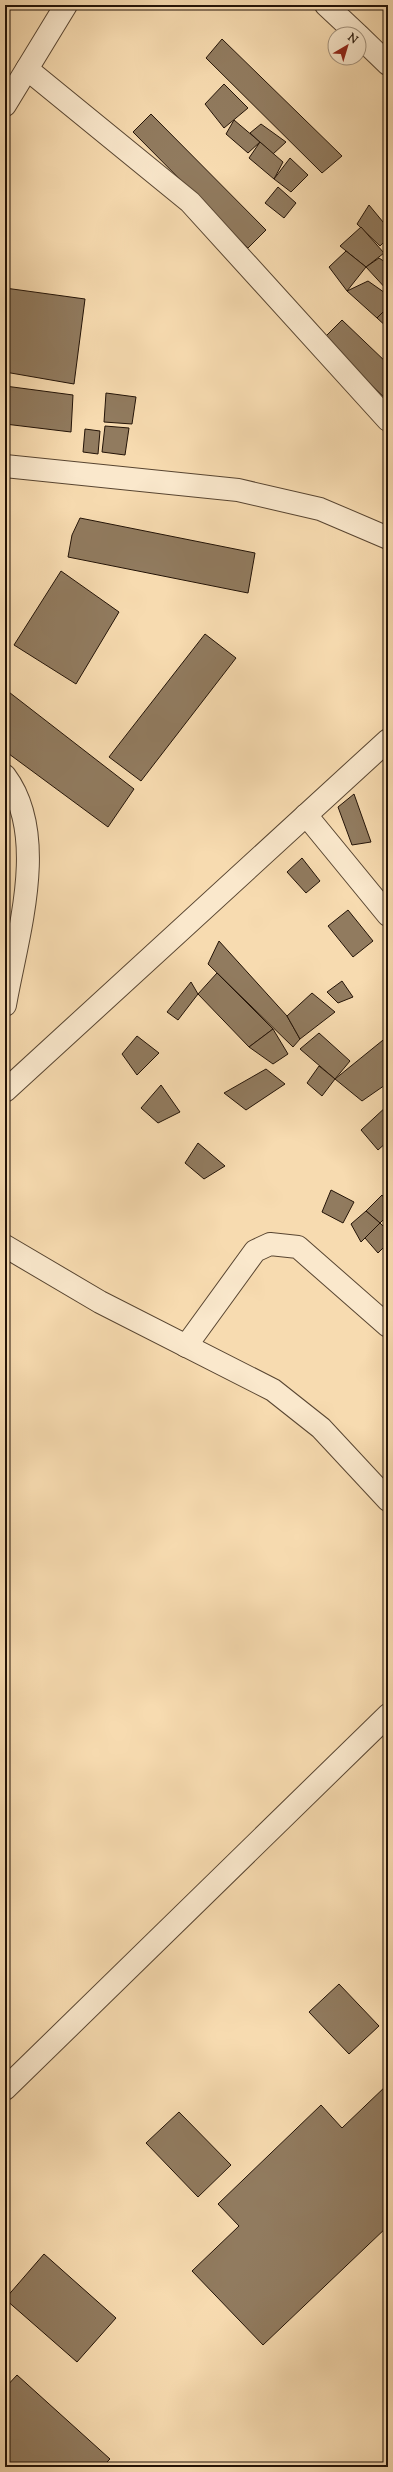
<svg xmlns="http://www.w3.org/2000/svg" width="393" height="2472" font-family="'Sorts Mill Goudy',serif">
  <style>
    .building { fill: #917b5f; stroke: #231307 }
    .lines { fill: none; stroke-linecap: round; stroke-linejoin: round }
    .street-casing { stroke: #584531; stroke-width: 24 }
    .street { stroke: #fae8cc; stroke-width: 22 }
  </style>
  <rect width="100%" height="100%" fill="#f7dbb0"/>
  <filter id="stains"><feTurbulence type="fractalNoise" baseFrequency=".005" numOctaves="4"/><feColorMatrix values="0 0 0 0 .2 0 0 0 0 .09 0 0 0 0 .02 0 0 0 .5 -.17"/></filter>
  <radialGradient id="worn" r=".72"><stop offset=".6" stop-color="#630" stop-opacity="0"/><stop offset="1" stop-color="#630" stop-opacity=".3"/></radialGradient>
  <g class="building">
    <polygon points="222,39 342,156 322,173 206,58"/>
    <polygon points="224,84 248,108 224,128 205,104"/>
    <polygon points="151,114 266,230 248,248 133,132"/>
    <polygon points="234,120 260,142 248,153 226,134"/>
    <polygon points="261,124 286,142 273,154 250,133"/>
    <polygon points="260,142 283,162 274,179 249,158"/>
    <polygon points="290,158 308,175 291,192 274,179"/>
    <polygon points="278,187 296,203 284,218 265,203"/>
    <polygon points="369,205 388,228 388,238 380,246 357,224"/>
    <polygon points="361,227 384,253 366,267 340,246"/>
    <polygon points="346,251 366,267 347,291 329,267"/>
    <polygon points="379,258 388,264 388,291 366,267"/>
    <polygon points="368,281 388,295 388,309 377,318 347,291"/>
    <polygon points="5,288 85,299 74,384 5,372"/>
    <polygon points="388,307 388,328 377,318"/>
    <polygon points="342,320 388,364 388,401 323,339"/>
    <polygon points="5,386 73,395 71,432 5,424"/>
    <polygon points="106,393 136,397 132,424 104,422"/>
    <polygon points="105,426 129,428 125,455 102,452"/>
    <polygon points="85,429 100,431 98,454 83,452"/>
    <polygon points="80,518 255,553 248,593 68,557 72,535"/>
    <polygon points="61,571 119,612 76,684 14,645"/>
    <polygon points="205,634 236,658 141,781 109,757"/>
    <polygon points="5,689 134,789 108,827 5,751"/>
    <polygon points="354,794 371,842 352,845 338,807"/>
    <polygon points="302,858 320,881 306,893 287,872"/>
    <polygon points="348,910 373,941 353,957 328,926"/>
    <polygon points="219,941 287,1016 300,1039 293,1047 208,964"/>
    <polygon points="217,973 273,1029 249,1047 198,994"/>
    <polygon points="342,981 353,997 338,1003 327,992"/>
    <polygon points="191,982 198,994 178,1020 167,1012"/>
    <polygon points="312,993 335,1012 300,1039 287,1016"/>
    <polygon points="273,1029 288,1054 273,1064 249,1047"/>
    <polygon points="319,1033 350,1061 335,1079 300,1049"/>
    <polygon points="137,1036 159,1053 137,1075 122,1054"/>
    <polygon points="388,1036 388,1083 362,1101 335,1079"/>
    <polygon points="319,1066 335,1079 322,1096 307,1083"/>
    <polygon points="266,1069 285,1084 246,1110 224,1093"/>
    <polygon points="161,1085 180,1112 158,1123 141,1108"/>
    <polygon points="388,1105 388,1141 378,1150 361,1130"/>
    <polygon points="198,1143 225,1166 204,1179 185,1163"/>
    <polygon points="331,1190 354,1202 343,1223 322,1212"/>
    <polygon points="382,1195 388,1203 388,1215 380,1223 366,1211"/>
    <polygon points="366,1211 380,1223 361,1242 351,1224"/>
    <polygon points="380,1223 388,1231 388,1243 378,1253 365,1238"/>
    <polygon points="339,1984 379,2026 349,2054 309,2012"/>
    <polygon points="388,2084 388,2226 263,2345 192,2271 239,2226 218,2204 321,2105 342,2128"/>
    <polygon points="179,2112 231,2165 198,2197 146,2143"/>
    <polygon points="44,2254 116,2318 77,2362 5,2299"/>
    <polygon points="17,2375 110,2459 102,2467 5,2467 5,2388"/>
  </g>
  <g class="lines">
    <defs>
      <g id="street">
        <polyline points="326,5 357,34"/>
        <polyline points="359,36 388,64"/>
        <polyline points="27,69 190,202 388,420"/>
        <polyline points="5,105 66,5"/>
        <polyline points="5,466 238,490 320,509 388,538"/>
        <path d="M5,776c45,60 12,160 0,229"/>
        <polyline points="306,815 388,915"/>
        <polyline points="5,1091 388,740"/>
        <polyline points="5,1246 100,1302 273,1390 321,1428 388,1500"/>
        <polyline points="186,1346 255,1251 270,1244 298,1247 388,1326"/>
        <polyline points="5,2089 388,1715"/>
      </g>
    </defs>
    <use href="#street" class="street-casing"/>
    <use href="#street" class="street"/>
  </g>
  <rect width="393" height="2472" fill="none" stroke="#f7dbb0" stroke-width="20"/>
  <rect x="6" y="6" width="381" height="2460" fill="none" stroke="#231307" stroke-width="2"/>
  <rect x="10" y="10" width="373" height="2452" fill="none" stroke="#231307"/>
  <g transform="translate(347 46) rotate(38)"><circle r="19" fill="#fae8cc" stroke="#a4937d"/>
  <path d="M0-3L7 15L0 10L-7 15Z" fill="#8f2418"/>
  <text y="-6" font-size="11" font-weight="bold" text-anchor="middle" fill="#231307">N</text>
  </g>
  <rect width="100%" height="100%" filter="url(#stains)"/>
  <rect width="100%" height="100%" fill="url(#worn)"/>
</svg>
